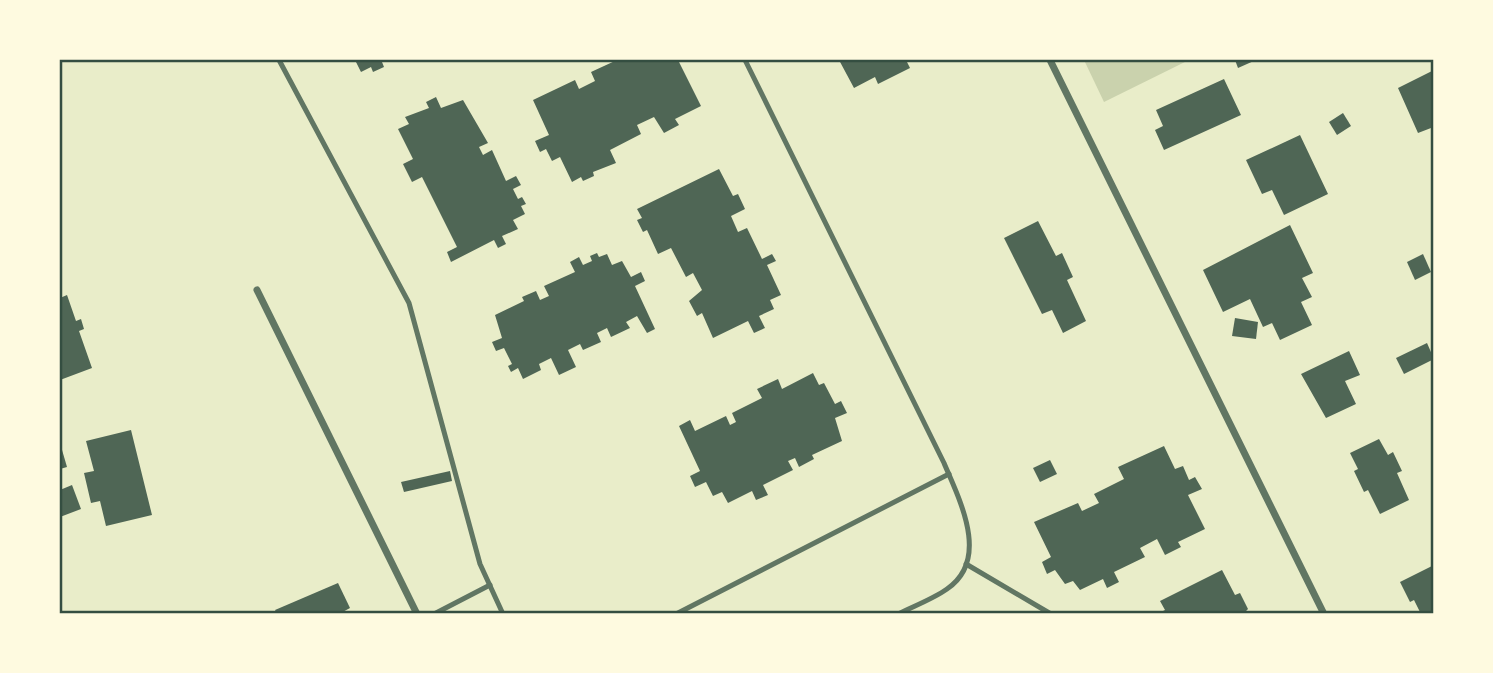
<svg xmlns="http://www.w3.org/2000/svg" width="1493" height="673" font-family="'DM Sans',sans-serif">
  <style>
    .green { fill: #cad2ad }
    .building { fill: #4f6655 }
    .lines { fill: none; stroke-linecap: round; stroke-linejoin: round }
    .service { stroke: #617663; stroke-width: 5 }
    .minor { stroke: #617663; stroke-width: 7 }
    .neatline { fill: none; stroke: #344e41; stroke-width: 2.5 }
  </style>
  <rect width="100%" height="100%" fill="#e9edc9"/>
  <polygon class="green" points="1084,60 1189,60 1104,102"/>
  <g class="building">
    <polygon points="355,60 387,60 382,62 384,67 373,72 371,67 361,72"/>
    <polygon points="617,60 678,60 701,106 675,119 679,125 664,133 654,117 637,125 641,134 610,150 616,163 593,172 594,176 583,181 581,177 572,182 560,157 552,161 546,149 540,152 535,141 549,135 533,100 575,80 579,89 595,81 591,72"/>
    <polygon points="839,60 906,60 910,68 878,84 875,77 854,88"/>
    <polygon points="1235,60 1256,60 1238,68"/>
    <polygon points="1434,70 1434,133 1431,128 1418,133 1398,88"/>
    <polygon points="1224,79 1241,115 1164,150 1155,130 1163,126 1156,110"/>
    <polygon points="436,97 441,108 463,100 488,143 479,147 483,155 492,150 506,181 516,176 521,185 513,189 518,199 522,197 526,204 521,206 525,214 513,220 518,229 502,236 506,244 498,248 494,240 451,262 447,252 457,247 422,177 412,182 403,164 413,159 398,129 409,124 405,117 429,108 426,102"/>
    <polygon points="1343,113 1351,126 1337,135 1329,122"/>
    <polygon points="1300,135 1328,194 1284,215 1272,190 1262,194 1246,160"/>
    <polygon points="719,169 733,196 738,194 745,209 731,216 738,232 747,228 762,259 772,254 776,261 767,265 781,295 770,300 774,309 759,316 765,328 754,333 748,321 713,338 702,313 697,316 689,301 702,290 693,273 686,277 671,248 658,254 647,230 643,232 637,220 642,218 637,209"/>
    <polygon points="1038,221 1056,256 1062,253 1073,277 1067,280 1086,321 1063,333 1052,310 1042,314 1004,238"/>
    <polygon points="1290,225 1313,273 1302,278 1312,297 1301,302 1312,325 1280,340 1272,323 1263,327 1250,299 1223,312 1203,270"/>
    <polygon points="597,253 599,257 607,254 612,265 622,261 631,277 641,272 645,281 635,286 655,329 647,333 637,316 626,322 630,328 611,337 607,328 597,333 601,342 583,350 580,344 568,350 576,367 559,375 551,358 539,364 541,370 523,379 518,368 511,372 508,366 512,364 504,348 496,351 492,342 502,338 495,315 524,301 522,297 536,291 540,300 549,296 544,286 575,272 570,262 579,257 583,265 592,261 590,256"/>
    <polygon points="1423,254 1431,272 1415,280 1407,262"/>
    <polygon points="67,295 76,321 81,319 84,329 79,331 92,368 60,380 60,298"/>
    <polygon points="1235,318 1258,322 1256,339 1232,336"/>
    <polygon points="1427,343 1434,359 1404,374 1396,358"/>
    <polygon points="1349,351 1360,375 1345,381 1356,404 1326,418 1301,374"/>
    <polygon points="813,373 819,385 824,383 835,404 841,401 847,413 835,418 842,441 812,455 814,459 799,467 795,458 788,461 793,470 763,485 768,495 756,500 752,491 728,503 722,492 713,496 706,482 695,487 690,476 700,471 679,426 690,420 695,431 726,416 730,425 736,422 732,413 762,398 757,389 778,379 782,389"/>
    <polygon points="131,430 152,515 106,526 100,501 91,503 84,473 94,471 86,441"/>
    <polygon points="1379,439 1388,455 1393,452 1402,471 1397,473 1409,500 1380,514 1368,490 1364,492 1354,471 1358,469 1350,453"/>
    <polygon points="60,443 67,467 60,469"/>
    <polygon points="1164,446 1175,469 1183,466 1189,480 1195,477 1202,489 1188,495 1205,529 1178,542 1181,547 1165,555 1157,539 1140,548 1145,557 1114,572 1119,582 1107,588 1103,579 1080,590 1073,581 1065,584 1055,570 1047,574 1042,562 1051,557 1034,522 1078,503 1082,511 1099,503 1094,494 1124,479 1118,467"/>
    <polygon points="1050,460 1057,474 1040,482 1033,468"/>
    <polygon points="450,471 452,481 404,492 401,482"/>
    <polygon points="72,485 81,509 60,517 60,490"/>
    <polygon points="1434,565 1434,614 1421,614 1414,600 1410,602 1400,582"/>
    <polygon points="1222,570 1235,595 1240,593 1248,609 1243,614 1157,614 1165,610 1160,601"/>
    <polygon points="338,583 350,608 339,614 277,614 275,610"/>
  </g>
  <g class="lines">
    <g class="service">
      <polyline points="279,60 409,303 480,564 503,614"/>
      <path d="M745,60l199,403c15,36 47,96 3,126 -14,10 -33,17 -49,25"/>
      <polyline points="966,564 1051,614"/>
      <polyline points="434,614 490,585"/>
      <polyline points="676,614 949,474"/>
    </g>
    <g class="minor">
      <polyline points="1050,60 1324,614"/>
      <polyline points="257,290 417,614"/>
    </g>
  </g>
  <rect width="1493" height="673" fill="none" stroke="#fefae0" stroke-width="122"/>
  <rect x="61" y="61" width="1371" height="551" class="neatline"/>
</svg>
